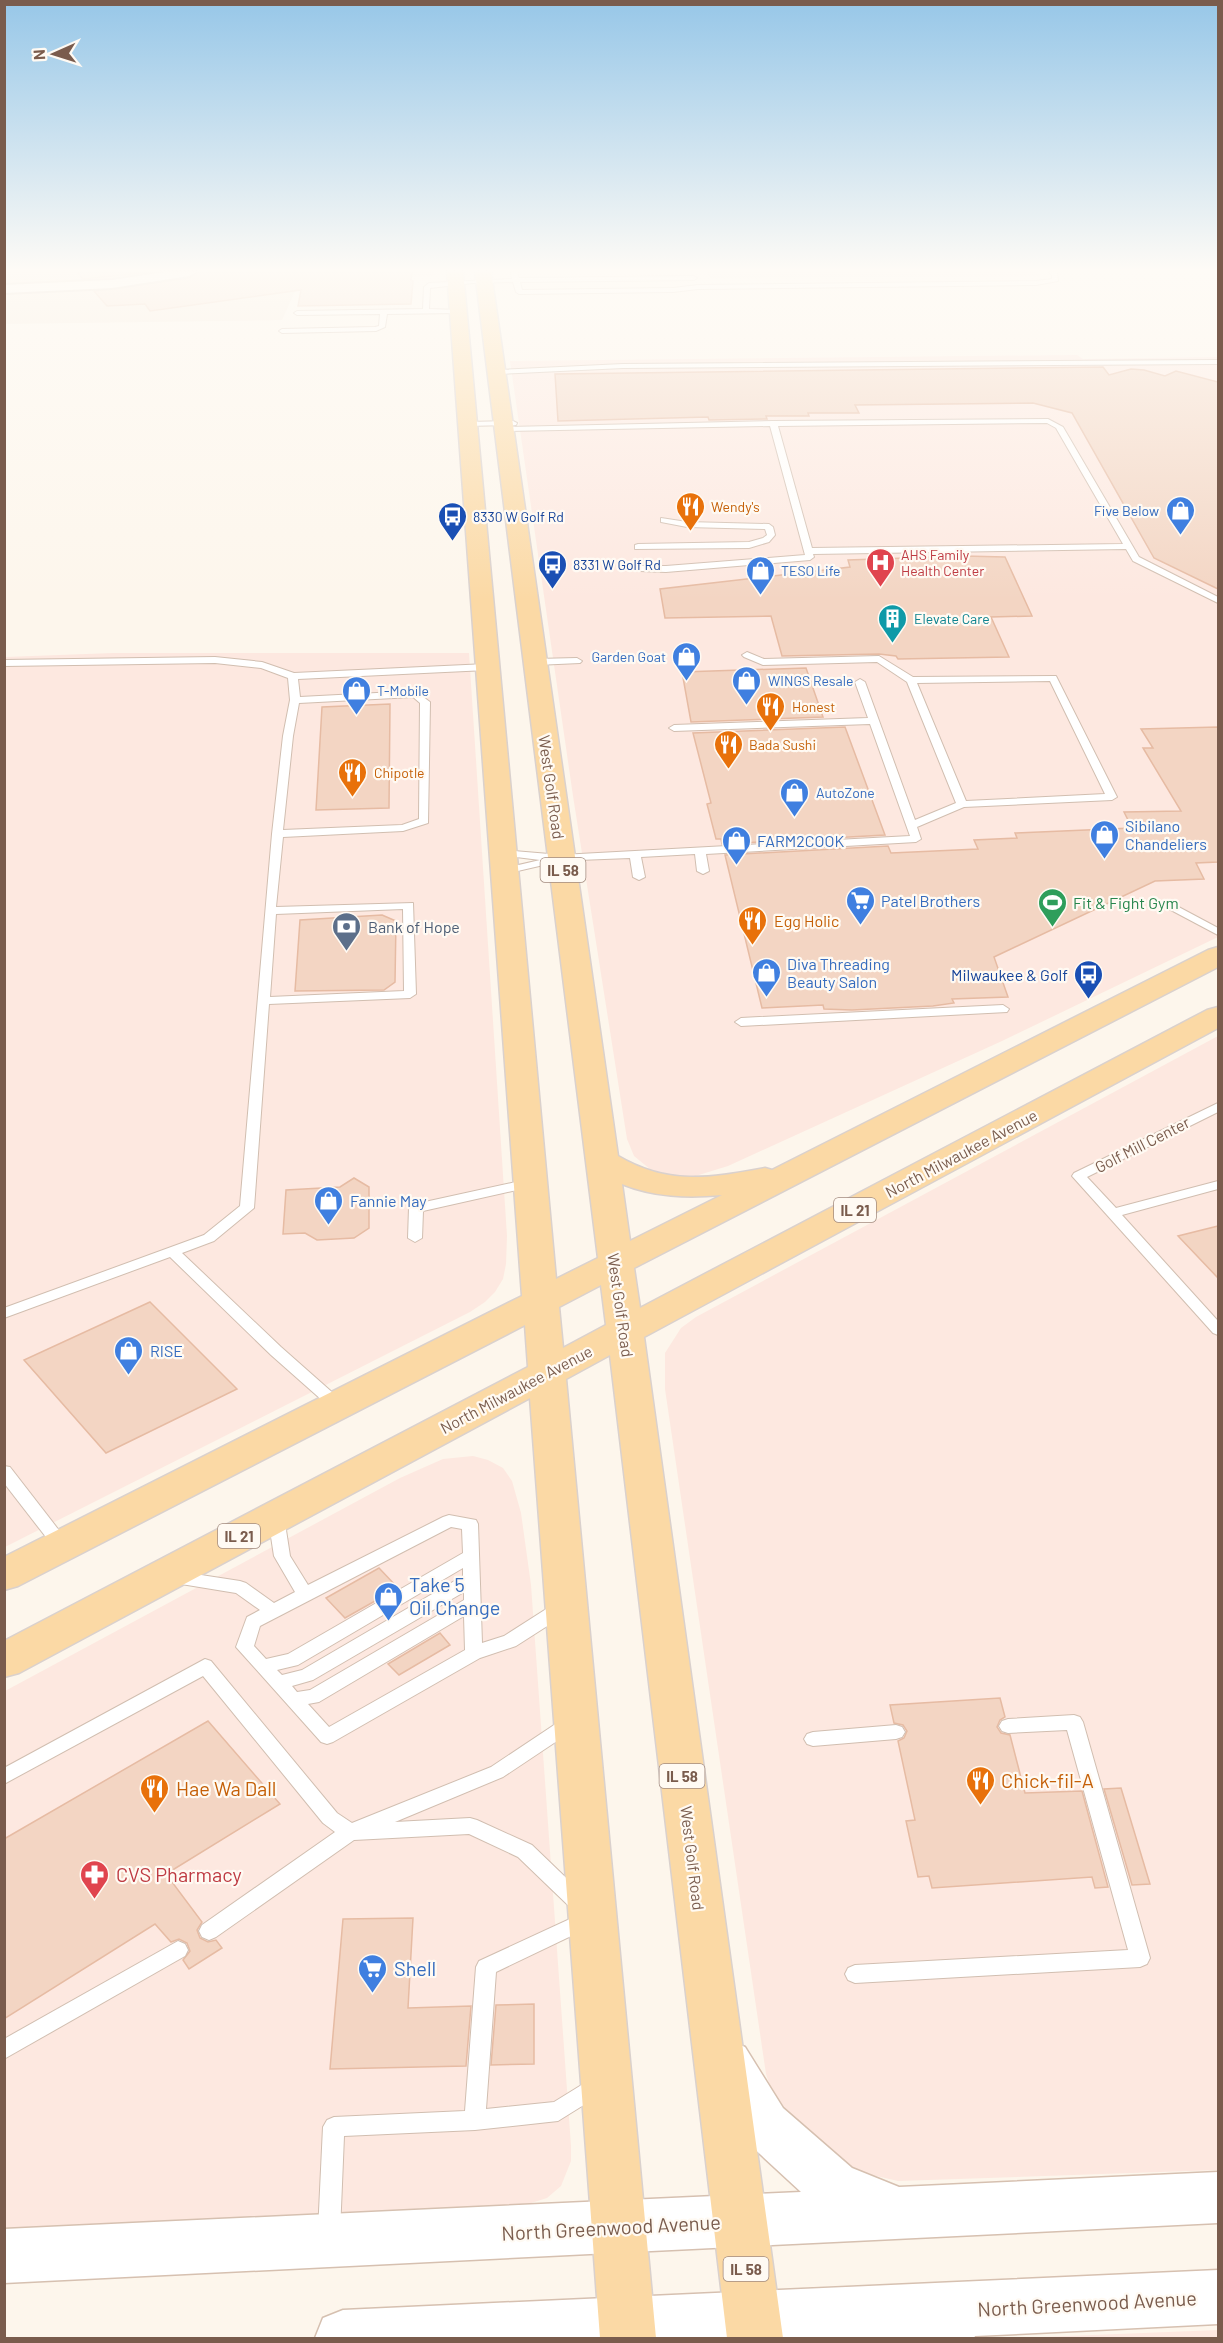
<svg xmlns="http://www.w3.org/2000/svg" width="1223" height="2343" font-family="Barlow,sans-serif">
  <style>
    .residential { fill: #f5e8da }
    .commercial { fill: #fde8e0 }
    .building { fill: #f3d5c3; stroke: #e6bba3; stroke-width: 1.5 }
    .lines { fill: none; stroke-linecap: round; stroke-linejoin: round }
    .service-casing { stroke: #d1beb0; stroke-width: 2 }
    .minor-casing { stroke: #d1beb0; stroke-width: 4 }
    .secondary-casing { stroke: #d6c0b0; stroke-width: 3 }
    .primary-casing { stroke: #dad1cd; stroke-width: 3 }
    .service { fill: #fff; fill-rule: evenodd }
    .minor { fill: #fff; fill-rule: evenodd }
    .secondary { fill: #fff; fill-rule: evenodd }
    .primary { fill: #fbd9a5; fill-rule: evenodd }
    .labels { text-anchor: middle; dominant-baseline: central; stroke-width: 4.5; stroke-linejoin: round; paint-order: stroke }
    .far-food-label { font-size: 14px; fill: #c56008; stroke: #fffaf3; text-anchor: start }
    .far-shop-label { font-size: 14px; fill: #366cbe; stroke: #fffaf3; text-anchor: start }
    .far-transit-label { font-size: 14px; fill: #164399; stroke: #fffaf3; text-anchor: start }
    .far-health-label { font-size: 14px; fill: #be3a42; stroke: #fffaf3; text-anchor: start }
    .far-culture-label { font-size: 14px; fill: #0d838f; stroke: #fffaf3; text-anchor: start }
    .shield { fill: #fffaf3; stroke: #a28b7f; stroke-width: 1.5 }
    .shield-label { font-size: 15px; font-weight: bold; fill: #7a5c4d }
    .street-label { font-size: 16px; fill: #7a5c4d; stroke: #fffaf3 }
    .shop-label { font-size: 16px; fill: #366cbe; stroke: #fffaf3; text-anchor: start }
    .leisure-label { font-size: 16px; fill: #27864d; stroke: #fffaf3; text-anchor: start }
    .food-label { font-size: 16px; fill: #c56008; stroke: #fffaf3; text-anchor: start }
    .service-label { font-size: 16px; fill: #4e5e75; stroke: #fffaf3; text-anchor: start }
    .transit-label { font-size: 16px; fill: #164399; stroke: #fffaf3; text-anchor: end }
    .near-shop-label { font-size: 20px; fill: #366cbe; stroke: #fffaf3; text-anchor: start }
    .near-food-label { font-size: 20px; fill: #c56008; stroke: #fffaf3; text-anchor: start }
    .near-health-label { font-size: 20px; fill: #be3a42; stroke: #fffaf3; text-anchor: start }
    .near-street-label { font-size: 20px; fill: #7a5c4d; stroke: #fffaf3 }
  </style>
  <rect width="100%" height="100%" fill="#fdf6ec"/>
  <g class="residential">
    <polygon points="4,272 434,272 433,276 301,278 282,320 5,324"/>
    <polygon points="707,272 1037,272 1041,276 710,278"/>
  </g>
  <g class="commercial">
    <polygon points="1077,355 1083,359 1218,357 1218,937 1002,1041 728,1166 689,1178 656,1174 634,1156 627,1139 573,796 510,361"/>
    <polygon points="113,653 469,653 507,1236 506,1264 503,1279 495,1292 485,1302 470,1312 5,1547 5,657"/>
    <polygon points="1218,1036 1218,2170 898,2181 855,2171 801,2137 772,2092 766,2074 665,1389 665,1353 681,1328 696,1317"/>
    <polygon points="473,1456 488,1460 503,1468 512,1481 521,1513 531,1585 571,2146 571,2161 561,2186 547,2198 528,2204 5,2229 5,1691 400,1478 443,1459"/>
    <polygon points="1218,2330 1218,2338 1017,2338"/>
  </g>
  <g class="building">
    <polygon points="77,272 151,272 83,279"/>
    <polygon points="198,272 412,272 411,280 413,281 411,304 298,306 301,290 150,311 145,304 107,306 94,291 189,278"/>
    <polygon points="1103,367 1109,375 1131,369 1144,370 1165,376 1176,371 1218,382 1218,589 1154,558 1072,413 1033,403 855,405 859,413 808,413 809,416 766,416 767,419 709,420 708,417 558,421 555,374"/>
    <polygon points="964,556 1005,557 1032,616 991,617 1009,657 898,659 896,656 879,654 782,656 771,616 665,618 660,589 850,567 848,560"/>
    <polygon points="806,668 823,717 691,722 682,672"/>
    <polygon points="390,704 389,808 316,810 322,707"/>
    <polygon points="845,727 885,835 722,844 721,839 716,839 707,804 711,803 693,733"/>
    <polygon points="1218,727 1218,862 1196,863 1204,879 1155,881 994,957 1008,997 952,999 954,1003 933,1006 852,1010 824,1009 823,1005 762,1008 725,855 888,846 891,853 978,849 974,840 1017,838 1015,833 1132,828 1124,812 1181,811 1143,748 1153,748 1141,729"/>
    <polygon points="382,915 396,921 395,982 384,990 295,991 300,920"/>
    <polygon points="354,1178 369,1187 369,1228 354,1238 317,1240 305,1233 283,1234 286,1190 340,1187"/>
    <polygon points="1218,1226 1218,1278 1178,1236"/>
    <polygon points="150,1302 237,1389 106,1453 24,1360"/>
    <polygon points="379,1568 398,1588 345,1618 326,1598"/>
    <polygon points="440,1633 450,1645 399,1675 388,1664"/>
    <polygon points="1000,1698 1005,1717 1000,1720 997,1727 1001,1733 1010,1735 1025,1793 1082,1791 1108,1887 1095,1888 1092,1877 932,1888 929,1876 918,1877 906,1821 915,1820 898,1741 904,1738 907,1731 903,1725 894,1723 890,1705"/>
    <polygon points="208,1721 280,1804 166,1874 202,1922 197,1930 200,1938 208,1942 216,1940 222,1948 189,1969 183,1960 190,1951 187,1943 179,1939 171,1942 155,1924 4,2019 4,1839"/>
    <polygon points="1121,1788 1150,1884 1132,1885 1104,1789"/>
    <polygon points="413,1918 408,2008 471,2006 466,2066 330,2069 343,1919"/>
    <polygon points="534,2004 534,2064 491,2065 496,2005"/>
  </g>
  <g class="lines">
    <defs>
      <g id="service">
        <polygon points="511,272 517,272 519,278 694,276 697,278 694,280 520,282 522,290 673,288 698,285 1036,281 1052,279 1052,274 1048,272 1057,272 1058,281 1036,285 698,289 673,292 519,294 516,292 513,282 473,283 430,288 429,309 460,310 458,313 387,314 385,327 376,331 282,333 279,331 282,329 375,327 379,326 380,314 297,315 294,313 297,311 423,309 424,287 429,283 512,279"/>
        <polygon points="1218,360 1218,364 623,368 497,374 493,372 497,370 623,364"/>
        <path d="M1048,419l15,8 76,130 79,40v6l-85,-42 -7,-12 -313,5 1,3 -4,3 -144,12 -26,-1 -3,-1v-4h29l139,-11 -35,-129 -265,5 -4,-2 4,-2 268,-6zM1047,423l9,5 67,116 -311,4 -34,-122z"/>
        <polygon points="513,421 517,423 516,425 467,426 463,424 467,422"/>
        <polygon points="661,518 687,522 769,524 773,527 775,535 769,542 749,548 635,549 635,545 638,544 749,542 763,538 767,535 765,529 687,527 661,522"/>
        <path d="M747,652l17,7 115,-3 34,21 143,-1 61,121 -5,3 -148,7 -47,20 4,12 -5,3 -210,12 3,17 -6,3 -6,-3 -2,-17 -54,3 4,20 -6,3 -6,-3 -3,-19 -77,3 -5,3 -43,10 -4,-1v-4l39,-9 -41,-5 -1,-2 5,-3 58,5 349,-19 -40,-112 -196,7 -5,-3 5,-3 194,-7 -13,-36 5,-3 5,3 50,138 41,-17 -49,-121 -30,-20 -114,3 -19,-8 -2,-2zM1050,681l55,113 -139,7 -49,-118z"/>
        <path d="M215,657l47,5 32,11 193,-9 5,3 -5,3 -189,9 2,18 115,-6 15,11 -2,121 -25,8 -120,6 -7,70 137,-4 3,91 -6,4 -141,6 -15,204 -40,33 -32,12 99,94 61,54 3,4 -3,4h-10l-61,-54 -101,-98 -166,61v-10l200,-73 36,-29 32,-372 11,-98 7,-36 -2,-22 -27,-10 -46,-5 -211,3v-6zM413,697l7,6 -1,116 -17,6 -119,5 10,-94 6,-33zM403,909l1,82 -134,6 6,-83z"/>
        <polygon points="577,658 582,661 580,663 536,665 531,662 536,659"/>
        <polygon points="1173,904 1218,928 1218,935 1169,909 1169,905"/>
        <polygon points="1003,1005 1009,1009 1007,1012 741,1026 735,1022 741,1018"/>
        <polygon points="1218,1103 1218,1112 1087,1177 1116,1208 1218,1181 1218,1189 1122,1215 1218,1321 1218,1335 1213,1333 1072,1176 1074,1173"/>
        <polygon points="530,1179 537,1183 535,1186 423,1211 422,1238 415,1242 408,1238 409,1208 411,1205"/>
        <polygon points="4,1466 10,1467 68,1542 70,1546 68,1550 62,1552 56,1550 4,1483"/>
        <path d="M276,1511l6,2 2,4 6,39 18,29 135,-68 6,-2 27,5 2,4 4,119 22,-7 50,-32 6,-1 6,1 2,5 -2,5 -50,32 -36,12 -147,84 -6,2 -6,-2 -85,-95 11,-30 13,-7 -24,-17 -61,-10 -6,-2 -2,-4 2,-4 6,-2 65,10 6,2 28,20 21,-11 -21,-36 -6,-39 2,-4zM451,1527l11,2 1,24 -175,101 -22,5 -12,-13 6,-20zM463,1568v8l-161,94 -20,5 -5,-5 21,-5zM464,1592v8l-154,90 -13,2 -5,-6 21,-6zM464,1616l1,34 -136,77 -21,-23 11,-2z"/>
        <polygon points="205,1659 211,1661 337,1813 352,1823 491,1767 563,1719 569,1717 575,1719 578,1724 575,1729 503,1777 395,1822 470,1818 477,1820 532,1845 586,1897 589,1903 586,1909 579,1911 572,1909 518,1857 469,1834 354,1840 216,1937 209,1940 202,1937 199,1931 202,1925 335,1832 323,1823 203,1676 4,1784 4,1768"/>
        <polygon points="1074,1715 1080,1717 1083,1722 1150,1958 1147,1964 1140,1967 855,1983 848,1980 845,1974 848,1968 855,1965 1128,1950 1067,1730 1008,1733 1002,1731 999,1726 1002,1721 1008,1719"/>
        <polygon points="896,1725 902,1727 905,1732 902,1737 896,1739 813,1746 807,1744 804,1739 807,1734 813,1732"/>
        <polygon points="585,1912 592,1914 595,1920 592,1926 496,1972 486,2109 554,2102 596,2076 603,2079 606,2086 603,2093 558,2121 475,2130 344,2136 340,2232 337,2240 329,2243 321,2240 318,2232 323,2127 327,2120 334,2117 465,2111 476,1967 479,1961"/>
        <polygon points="178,1941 185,1944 188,1950 185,1956 4,2059 4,2039"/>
      </g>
      <polygon id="minor" points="165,272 196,272 189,276 112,288 4,293 4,285 112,280"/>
      <g id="secondary">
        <polygon points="727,2040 745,2047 783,2108 852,2168 899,2187 1218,2172 1218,2223 4,2283 4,2229 801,2192 747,2142 702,2063 709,2047"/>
        <polygon points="1218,2270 1218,2324 975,2336 974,2338 315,2338 323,2318 343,2310"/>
      </g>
      <path id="primary" d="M447,272h16l93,1007 42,-21 -123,-986h16l127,884c51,30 92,22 147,12l7,2 436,-220 10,-3v20l-584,301 6,40 567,-298 11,-3v21l-574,309 139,1001h-56l-117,-983 -44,24 90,959h-56l-70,-940 -511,275 -15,4v-36l524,-274 -3,-42 -507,261 -14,4v-33l518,-261zM622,1184c32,13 65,14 100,11l-92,46zM601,1285l5,40 -43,23 -4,-41z"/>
    </defs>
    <use href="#service" class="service-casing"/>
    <use href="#minor" class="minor-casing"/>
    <use href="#secondary" class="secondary-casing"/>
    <use href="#primary" class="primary-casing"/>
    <use href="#service" class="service"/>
    <use href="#minor" class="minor"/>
    <use href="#secondary" class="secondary"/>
    <use href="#primary" class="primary"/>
  </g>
  <linearGradient id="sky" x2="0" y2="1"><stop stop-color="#97c7e8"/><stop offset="0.45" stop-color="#fefbf6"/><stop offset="1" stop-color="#fefbf6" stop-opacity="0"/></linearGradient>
  <rect width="1223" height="600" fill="url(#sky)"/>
  <defs>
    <symbol id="restaurant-pin" viewBox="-11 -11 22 30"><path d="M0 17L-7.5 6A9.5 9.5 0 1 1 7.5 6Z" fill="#e8710a" stroke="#fffaf3"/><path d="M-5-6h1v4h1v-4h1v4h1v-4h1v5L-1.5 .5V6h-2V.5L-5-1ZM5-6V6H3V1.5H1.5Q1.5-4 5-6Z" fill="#fff"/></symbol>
    <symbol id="shop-pin" viewBox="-11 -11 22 30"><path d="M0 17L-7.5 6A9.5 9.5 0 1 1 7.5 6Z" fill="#3f7fe0" stroke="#fffaf3"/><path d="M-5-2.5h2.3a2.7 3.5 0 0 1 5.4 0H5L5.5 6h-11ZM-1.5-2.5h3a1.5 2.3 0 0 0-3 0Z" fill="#fff"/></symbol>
    <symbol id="bus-pin" viewBox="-11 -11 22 30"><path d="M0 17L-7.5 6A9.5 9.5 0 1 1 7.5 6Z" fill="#1a4fb4" stroke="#fffaf3"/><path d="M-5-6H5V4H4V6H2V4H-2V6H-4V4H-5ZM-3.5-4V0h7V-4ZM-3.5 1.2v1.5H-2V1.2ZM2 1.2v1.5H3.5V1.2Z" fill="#fff"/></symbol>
    <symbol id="hospital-pin" viewBox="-11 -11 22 30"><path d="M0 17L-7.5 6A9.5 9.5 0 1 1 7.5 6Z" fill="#e0444e" stroke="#fffaf3"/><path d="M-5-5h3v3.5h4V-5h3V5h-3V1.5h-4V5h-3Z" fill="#fff"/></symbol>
    <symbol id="building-pin" viewBox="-11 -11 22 30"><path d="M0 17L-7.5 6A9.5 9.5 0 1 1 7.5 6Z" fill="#0f9aa8" stroke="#fffaf3"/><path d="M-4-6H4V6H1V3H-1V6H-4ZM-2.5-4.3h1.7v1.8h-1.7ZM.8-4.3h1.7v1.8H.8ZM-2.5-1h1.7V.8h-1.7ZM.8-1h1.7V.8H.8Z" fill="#fff"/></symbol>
    <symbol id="supermarket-pin" viewBox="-11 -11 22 30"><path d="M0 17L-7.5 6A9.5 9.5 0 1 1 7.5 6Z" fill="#3f7fe0" stroke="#fffaf3"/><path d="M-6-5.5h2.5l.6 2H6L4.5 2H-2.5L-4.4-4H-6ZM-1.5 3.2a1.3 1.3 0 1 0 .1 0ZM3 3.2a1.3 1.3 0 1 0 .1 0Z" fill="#fff"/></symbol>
    <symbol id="stadium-pin" viewBox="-11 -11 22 30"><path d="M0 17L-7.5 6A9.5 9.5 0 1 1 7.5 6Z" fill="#2e9e5b" stroke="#fffaf3"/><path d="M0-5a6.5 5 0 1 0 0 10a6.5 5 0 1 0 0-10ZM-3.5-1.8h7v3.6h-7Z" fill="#fff"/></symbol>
    <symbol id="bank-pin" viewBox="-11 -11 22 30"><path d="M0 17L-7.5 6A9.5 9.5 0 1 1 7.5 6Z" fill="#5c6f8a" stroke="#fffaf3"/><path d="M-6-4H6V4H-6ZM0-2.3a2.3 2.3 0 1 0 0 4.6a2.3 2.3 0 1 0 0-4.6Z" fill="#fff"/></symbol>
    <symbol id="pharmacy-pin" viewBox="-11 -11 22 30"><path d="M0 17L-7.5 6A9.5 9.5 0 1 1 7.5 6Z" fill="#e0444e" stroke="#fffaf3"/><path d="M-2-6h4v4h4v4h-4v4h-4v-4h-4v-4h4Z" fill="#fff"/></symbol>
  </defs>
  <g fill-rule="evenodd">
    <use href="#restaurant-pin" x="674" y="490" width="33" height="45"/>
    <use href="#shop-pin" x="1164" y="494" width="33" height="45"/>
    <use href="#bus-pin" x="436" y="500" width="33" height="45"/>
    <use href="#hospital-pin" x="864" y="546" width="33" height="45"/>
    <use href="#bus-pin" x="536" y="548" width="33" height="45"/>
    <use href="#shop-pin" x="744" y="554" width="33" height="45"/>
    <use href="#building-pin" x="876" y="602" width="33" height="45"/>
    <use href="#shop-pin" x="670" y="640" width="33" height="45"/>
    <use href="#shop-pin" x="730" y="664" width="33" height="45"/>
    <use href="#shop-pin" x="340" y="674" width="33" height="45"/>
    <use href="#restaurant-pin" x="754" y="690" width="33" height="45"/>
    <use href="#restaurant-pin" x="712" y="728" width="33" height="45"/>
    <use href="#restaurant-pin" x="336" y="756" width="33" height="45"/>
    <use href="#shop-pin" x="778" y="776" width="33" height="45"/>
    <use href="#shop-pin" x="1088" y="818" width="33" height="45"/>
    <use href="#shop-pin" x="720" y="824" width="33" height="45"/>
    <use href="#supermarket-pin" x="844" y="884" width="33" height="45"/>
    <use href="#stadium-pin" x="1036" y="886" width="33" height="45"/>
    <use href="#restaurant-pin" x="736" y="904" width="33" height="45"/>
    <use href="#bank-pin" x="330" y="910" width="33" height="45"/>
    <use href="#shop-pin" x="750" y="956" width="33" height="45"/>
    <use href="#bus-pin" x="1072" y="958" width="33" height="45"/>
    <use href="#shop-pin" x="312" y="1184" width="33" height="45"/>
    <use href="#shop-pin" x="112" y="1334" width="33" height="45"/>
    <use href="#shop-pin" x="372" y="1580" width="33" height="45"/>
    <use href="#restaurant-pin" x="964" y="1764" width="33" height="45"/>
    <use href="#restaurant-pin" x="138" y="1772" width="33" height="45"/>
    <use href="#pharmacy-pin" x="78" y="1858" width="33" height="45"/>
    <use href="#supermarket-pin" x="356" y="1952" width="33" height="45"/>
  </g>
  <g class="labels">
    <g class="far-food-label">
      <text x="711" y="506">Wendy's</text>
      <text x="792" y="706">Honest</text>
      <text x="749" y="744">Bada Sushi</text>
      <text x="374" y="772">Chipotle</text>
    </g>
    <g class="far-shop-label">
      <text x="1159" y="510" text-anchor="end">Five Below</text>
      <text x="781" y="570">TESO Life</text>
      <text x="666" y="656" text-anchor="end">Garden Goat</text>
      <text x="768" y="680">WINGS Resale</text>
      <text x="377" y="690">T-Mobile</text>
      <text x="816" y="792">AutoZone</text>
    </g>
    <g class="far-transit-label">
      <text x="473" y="516">8330 W Golf Rd</text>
      <text x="573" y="564">8331 W Golf Rd</text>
    </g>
    <g class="far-health-label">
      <text x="901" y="554">AHS Family<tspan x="901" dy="16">Health Center</tspan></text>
    </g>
    <g class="far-culture-label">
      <text x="914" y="618">Elevate Care</text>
    </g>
    <g class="shield">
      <rect x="540.5" y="858" width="45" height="24" rx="4.5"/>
      <rect x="834" y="1198" width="42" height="24" rx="4.5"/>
      <rect x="218" y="1524" width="42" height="24" rx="4.5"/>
      <rect x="659.5" y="1764" width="45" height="24" rx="4.5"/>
      <rect x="723.5" y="2257" width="45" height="24" rx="4.5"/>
    </g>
    <g class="shield-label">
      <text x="563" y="870">IL 58</text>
      <text x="855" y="1210">IL 21</text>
      <text x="239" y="1536">IL 21</text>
      <text x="682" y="1776">IL 58</text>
      <text x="746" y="2269">IL 58</text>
    </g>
    <g class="street-label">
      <text transform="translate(552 787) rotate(82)">West Golf Road</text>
      <text transform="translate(1142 1144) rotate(-27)">Golf Mill Center</text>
      <text transform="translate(961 1153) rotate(-28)">North Milwaukee Avenue</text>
      <text transform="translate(621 1305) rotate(82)">West Golf Road</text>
      <text transform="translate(516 1389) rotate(-28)">North Milwaukee Avenue</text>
      <text transform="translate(693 1858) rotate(83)">West Golf Road</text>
    </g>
    <g class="shop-label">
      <text x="1125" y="825">Sibilano<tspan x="1125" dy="18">Chandeliers</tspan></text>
      <text x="757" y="840">FARM2COOK</text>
      <text x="881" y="900">Patel Brothers</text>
      <text x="787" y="963">Diva Threading<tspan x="787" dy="18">Beauty Salon</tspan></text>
      <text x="350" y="1200">Fannie May</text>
      <text x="150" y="1350">RISE</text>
    </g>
    <g class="leisure-label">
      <text x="1073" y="902">Fit &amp; Fight Gym</text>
    </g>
    <g class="food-label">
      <text x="774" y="920">Egg Holic</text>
    </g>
    <g class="service-label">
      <text x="368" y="926">Bank of Hope</text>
    </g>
    <g class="transit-label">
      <text x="1068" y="974">Milwaukee &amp; Golf</text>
    </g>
    <g class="near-shop-label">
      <text x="409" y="1584">Take 5<tspan x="409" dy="23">Oil Change</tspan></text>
      <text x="394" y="1968">Shell</text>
    </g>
    <g class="near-food-label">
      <text x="1001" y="1780">Chick-fil-A</text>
      <text x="176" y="1788">Hae Wa Dall</text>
    </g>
    <g class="near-health-label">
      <text x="116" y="1874">CVS Pharmacy</text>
    </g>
    <g class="near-street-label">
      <text transform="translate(611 2227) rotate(-3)">North Greenwood Avenue</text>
      <text transform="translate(1087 2303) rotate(-3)">North Greenwood Avenue</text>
    </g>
  </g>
  <rect width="1223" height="2343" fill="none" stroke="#7a5c4d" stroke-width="12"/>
  <g transform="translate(54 54) rotate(267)" stroke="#fffaf3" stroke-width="4.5" paint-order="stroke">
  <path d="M0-4.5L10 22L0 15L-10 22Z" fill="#7a5c4d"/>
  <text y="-9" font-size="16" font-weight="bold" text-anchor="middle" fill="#7a5c4d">N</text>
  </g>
</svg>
